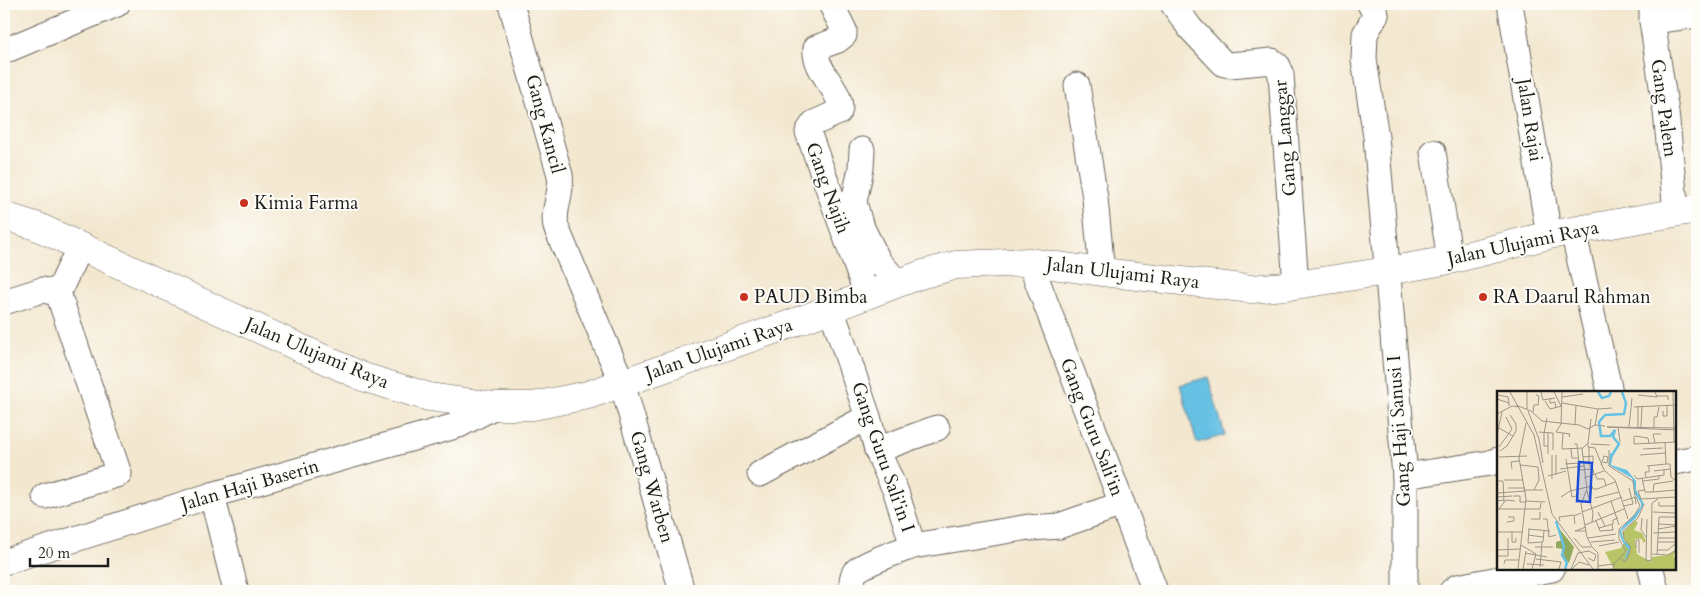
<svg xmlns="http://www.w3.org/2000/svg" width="1701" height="595" font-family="Cardo,serif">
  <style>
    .water { fill: #66c1e4; stroke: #416e80 }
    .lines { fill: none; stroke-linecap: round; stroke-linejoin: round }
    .minor-casing { stroke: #67635b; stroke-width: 27 }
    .tertiary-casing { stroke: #67635b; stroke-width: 29 }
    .minor { stroke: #fff; stroke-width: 25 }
    .tertiary { stroke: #fff; stroke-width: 28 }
    .poi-dot { fill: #c8321e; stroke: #fdfcf7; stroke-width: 2 }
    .labels { text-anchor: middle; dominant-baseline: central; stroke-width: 4; stroke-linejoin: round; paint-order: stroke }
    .street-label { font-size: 19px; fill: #1c1c1c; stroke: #fdfcf7 }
    .poi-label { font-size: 19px; fill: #1c1c1c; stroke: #fdfcf7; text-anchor: start }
    .inset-river { fill: none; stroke: #66c1e4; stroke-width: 2.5 }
    .inset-road { fill: none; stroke: #9d9687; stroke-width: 1 }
    .view { fill: #1d4ed8; fill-opacity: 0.15; stroke: #1d4ed8; stroke-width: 2.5 }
    .inset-edge { fill: none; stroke: #1c1c1c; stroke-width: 2.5 }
  </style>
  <rect width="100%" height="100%" fill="#fdfcf7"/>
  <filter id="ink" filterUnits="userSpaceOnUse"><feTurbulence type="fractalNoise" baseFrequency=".02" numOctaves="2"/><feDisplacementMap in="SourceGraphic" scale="10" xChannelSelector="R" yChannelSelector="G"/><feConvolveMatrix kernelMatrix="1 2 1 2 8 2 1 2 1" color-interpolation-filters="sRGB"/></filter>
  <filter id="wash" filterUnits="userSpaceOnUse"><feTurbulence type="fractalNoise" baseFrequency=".0096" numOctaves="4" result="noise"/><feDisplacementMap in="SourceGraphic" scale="20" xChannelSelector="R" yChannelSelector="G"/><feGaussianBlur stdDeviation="1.12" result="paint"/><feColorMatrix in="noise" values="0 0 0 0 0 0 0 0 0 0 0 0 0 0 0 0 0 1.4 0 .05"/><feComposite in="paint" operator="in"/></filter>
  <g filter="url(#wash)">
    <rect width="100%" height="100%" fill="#f3e7cf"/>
    <polygon class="water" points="1208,377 1225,435 1197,443 1180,385"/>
  </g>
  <g filter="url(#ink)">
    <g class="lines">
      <defs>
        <g id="minor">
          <path d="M511,4l49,171c3,18 -8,34 -4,52l66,156 60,208"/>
          <path d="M831,4l13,26v5l-6,5 -22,8c-3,23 30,46 23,64l-25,11 -6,9 59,163"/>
          <polyline points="1173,4 1190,28 1224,64 1230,65 1272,61 1278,66 1281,75 1296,285"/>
          <polyline points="1370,4 1376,15 1365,34 1364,60 1376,137 1405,476 1405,591"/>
          <polyline points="1510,4 1549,235"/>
          <polyline points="1652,4 1652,21 1666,112 1676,212"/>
          <polyline points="1652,21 1697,15"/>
          <polyline points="4,51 117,4"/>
          <polyline points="1077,85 1095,198 1102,272"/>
          <polyline points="862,150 861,168 854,202 860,224 879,262 898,283"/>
          <polyline points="1433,152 1450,260"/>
          <polyline points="1573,231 1610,392"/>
          <polyline points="1030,262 1155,591"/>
          <polyline points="4,302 42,290 58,293"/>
          <polyline points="831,308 868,417 877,450 896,492 913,546 1029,527 1032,528 1059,526 1122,504"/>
          <polyline points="877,450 937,428"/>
          <polyline points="1675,462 1697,458"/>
          <polyline points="760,474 868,417"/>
          <polyline points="1405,476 1490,463 1498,460"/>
          <polyline points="212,495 236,591"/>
          <polyline points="45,496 119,474 58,293 80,246"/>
          <polyline points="4,562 212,495 459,425 495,406"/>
          <polyline points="1651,569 1656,591"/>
          <path d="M853,591c-1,-6 -2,-13 2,-19 9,-9 45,-21 58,-26"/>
          <polyline points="1452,591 1457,587 1552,569"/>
        </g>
        <polyline id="tertiary" points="4,216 36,226 363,377 429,397 495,406 533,406 588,395 785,326 920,275 956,265 1030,262 1102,272 1252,289 1296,285 1387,271 1450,260 1549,235 1697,209"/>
      </defs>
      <use href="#minor" class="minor-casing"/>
      <use href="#tertiary" class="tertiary-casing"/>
      <use href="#minor" class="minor"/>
      <use href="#tertiary" class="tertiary"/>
    </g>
  </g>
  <g class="poi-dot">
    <circle cx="244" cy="203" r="5"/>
    <circle cx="744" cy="297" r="5"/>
    <circle cx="1483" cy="297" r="5"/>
  </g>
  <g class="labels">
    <g class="street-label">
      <text transform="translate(1664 108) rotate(82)">Gang Palem</text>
      <text transform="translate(1530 120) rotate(81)">Jalan Rajai</text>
      <text transform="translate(545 124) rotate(75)">Gang Kancil</text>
      <text transform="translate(1285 138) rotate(-95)">Gang Langgar</text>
      <text transform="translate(828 188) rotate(70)">Gang Najih</text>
      <text transform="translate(1523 243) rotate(-12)">Jalan Ulujami Raya</text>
      <text transform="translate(1123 273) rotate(7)">Jalan Ulujami Raya</text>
      <text transform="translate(719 349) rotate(-19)">Jalan Ulujami Raya</text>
      <text transform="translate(317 353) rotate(23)">Jalan Ulujami Raya</text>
      <text transform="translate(1092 427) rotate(69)">Gang Guru Sali'in</text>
      <text transform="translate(1399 431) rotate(-94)">Gang Haji Sanusi I</text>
      <text transform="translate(883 457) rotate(71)">Gang Guru Sali'in I</text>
      <text transform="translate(250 485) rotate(-16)">Jalan Haji Baserin</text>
      <text transform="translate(652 487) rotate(74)">Gang Warben</text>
    </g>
    <g class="poi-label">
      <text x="254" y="203">Kimia Farma</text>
      <text x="754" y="297">PAUD Bimba</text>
      <text x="1493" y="297">RA Daarul Rahman</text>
    </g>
  </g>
  <g transform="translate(1497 391)">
    <rect width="179" height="179" fill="#f3e7cf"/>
    <path d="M138,129l3,3 -4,7 8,3 4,8 -3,2 -1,-4h-7l2,15 14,8 1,-5 16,-2 8,-5 -3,7h-11h14v12h-62l-9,-17 16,-4 4,-7 -3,-8z" fill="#b8c567"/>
    <path d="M61,136l16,20 -5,16 -7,-7 1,-7 -7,-1v-6l6,-2z" fill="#92aa5c"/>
    <path d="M113,62l3,1 -2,11 16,5 9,11v9l8,14 -8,14 -15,13 3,10 6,5 -2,9 -4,6 4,-12 -6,-8 -3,-10 22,-24v-4l-6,-9 -3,-16 -23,-13z" fill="#66c1e4"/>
    <path class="inset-river" d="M101,1l4,6 7,-2 2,-4M114,66l8,-13 -6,-7 2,-7 -5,6h-9l-2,-14 6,-7 19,-1 2,-11 -4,-11M59,130l8,26 -2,8 5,8 -2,6"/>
    <path class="inset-road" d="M13,1l24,43 18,79 41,55M44,1l2,8 12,-2M57,1l7,14M176,1l1,50M1,4l10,2 1,6M141,4l19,2 -2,-5M160,5h11v4M65,6l21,-3M0,8l12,4v3M53,8v4l5,-1 1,6M48,10l5,8 12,-3M65,12l36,6 14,-1M19,14l15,6 11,10 37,4 9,4 7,-4 10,1M141,15v21M137,16l42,-2M30,18v-17M31,20l11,28 4,24M166,20v5h4v-10M36,21l1,-7h4l1,-9 -3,-1M0,23l15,-8 7,1M50,27l-3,15v13h4M94,28l-3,24 -6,6 5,40 -6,15 6,33 5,10 6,6v16M64,33l-5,8 14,2 -1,3M64,33l1,-32M78,33l1,-19M98,34l3,-16M121,36l2,15M132,36l3,-29M144,36l1,-21M2,37l14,8M157,37v-11h3l2,-10M179,37l-69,-1 69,3M42,41l14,1v17M66,42l-1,16 21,-1M0,44l5,-23M137,45v8l42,-2M138,45l13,2 1,5M168,51l1,22h4l1,13 5,4M91,52v4l7,1 9,22 11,10 13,39M158,52l-2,-9h8M77,53h3l2,19M94,53l19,1M2,56l13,-18 -6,-12M92,56v18l4,4M74,58l1,9h7M146,58l20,-1M112,59v16l24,15 3,23M3,60l7,-5 9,-15v-7l-6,-9M51,63v-21M55,64v24M143,64l25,-2M2,66l28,-1M86,66l10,-1v7M69,68l6,38 4,-1 5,6M68,73l15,-1M23,74l18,2 1,13 -5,10M104,74l3,-9 4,1 -1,6 -4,-1M150,75l19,-2M15,78l-1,-7 8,-1M63,78l24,-3M81,79l15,-1 1,5M157,80l16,-2M98,83l2,5h7l2,6M59,84v-20M137,84l3,4 27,-4v-5M51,85l18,-5M149,86l-1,-5h4v-6M87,87l20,-7M145,87l3,14h8l1,-8 19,-3M7,89h19M0,90h6l1,21M146,90l16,-2v-3M11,97h17M28,99h18M147,99l-6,1 3,8 35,-2M90,100l6,22 -1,9M156,101l23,-2M0,102l29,-2M16,105h7v6h6M64,106l9,-6 22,-5 1,3h4l18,-7M98,107l24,-6M7,109l-7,1v-4l15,-1M29,110l19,1M114,110l8,24M162,111v4h17M127,115l9,-2 -4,-16M0,118h43l1,-6M2,118l7,-9 9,1M85,121l40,-15M101,121l7,14M156,121l23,1M145,127l-1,12 5,7M34,128h9v-7M46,128h4l2,18 7,-2M150,128l-1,41 5,1 1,-58 6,-4M63,130l-1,-4 15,-2M99,130l4,10 13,-1 -1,-5M10,131l7,-1v-4h-6M78,133l-1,-8 7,-3M161,133l18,1M88,134l39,-16M89,136l-11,4h11M102,137l14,-4v-4l5,-2M31,138l22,2M32,138l-1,14 15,-1 1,-11M161,138l18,-3M0,141h26M15,141v10h4v-4M156,142l23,-1M31,144l15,2M77,147l8,9h9M91,147l28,-4M161,147h18M94,151l24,-2M161,151h18M24,154l15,9 -4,15M102,155l20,-4M38,156h18M139,157v-8h3v13M0,159l23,-1M160,159h11l8,-7M28,162l22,4M155,163l16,1 8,-5M160,164l2,-38h17M0,165h11v-18M124,167l3,4 3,-2 4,-13 -7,-8 -1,-8 15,-13 6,-14M39,168l25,3 -2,7M7,173l1,-4h14M30,173l17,1M101,175l16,-2M43,176l2,-24M21,178l8,-70 -7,-41 7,-35M26,178l3,-18M74,178l7,-16 11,-2 7,4 -2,6 -6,-3M75,178l7,-7 10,3M116,178l1,-5 12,-13 -7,-12v-10l15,-13 6,-10 -4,-9 -13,4"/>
    <path class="view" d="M82,71l13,1 -2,39 -13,-1z"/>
    <rect width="179" height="179" class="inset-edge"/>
  </g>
  <rect width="1701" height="595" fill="none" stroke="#fdfcf7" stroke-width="20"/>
  <path d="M30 558v8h78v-8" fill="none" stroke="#1c1c1c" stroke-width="2.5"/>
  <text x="38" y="558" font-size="15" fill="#1c1c1c" stroke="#fdfcf7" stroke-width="4" paint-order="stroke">20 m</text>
</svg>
